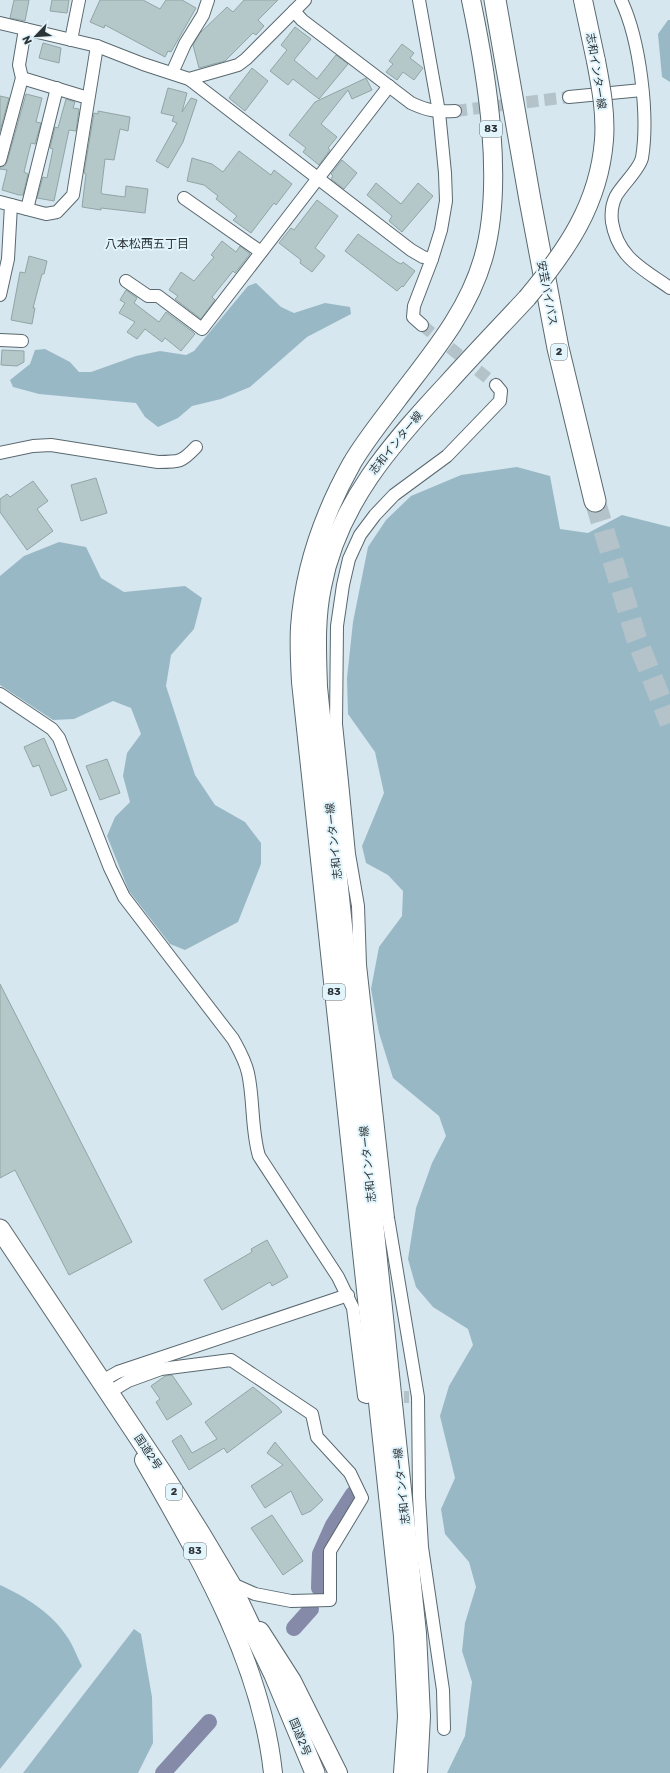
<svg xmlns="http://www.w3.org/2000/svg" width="670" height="1773" font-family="Rubik,'Noto Sans JP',sans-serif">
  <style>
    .green { fill: #99b8c6 }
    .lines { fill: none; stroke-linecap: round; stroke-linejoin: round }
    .canal { stroke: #848aa8; stroke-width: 16 }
    .building { fill: #b4c8c9; stroke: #92a5a6 }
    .minor-tunnel { stroke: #b4c3ca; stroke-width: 12; stroke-dasharray: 12 6; stroke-linecap: butt }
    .motorway-tunnel { stroke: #b4c3ca; stroke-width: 21; stroke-dasharray: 21 10; stroke-linecap: butt }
    .minor-casing { stroke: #5a6970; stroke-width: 14 }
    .primary-casing { stroke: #5a6970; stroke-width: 20 }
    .trunk-casing { stroke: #5a6970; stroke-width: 21 }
    .motorway-casing { stroke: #5a6970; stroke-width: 23 }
    .minor { stroke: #fff; stroke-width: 12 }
    .primary { stroke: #fff; stroke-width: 18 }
    .trunk { stroke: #fff; stroke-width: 19 }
    .motorway { stroke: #fff; stroke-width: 21 }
    .primary-bridge-casing { stroke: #5a6970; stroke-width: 20; stroke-linecap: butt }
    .primary-bridge { stroke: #fff; stroke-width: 18 }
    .labels { text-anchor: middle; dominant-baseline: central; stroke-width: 4; stroke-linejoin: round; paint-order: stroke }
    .shield { fill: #e3f5fc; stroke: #646e72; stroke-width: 1 }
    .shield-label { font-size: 10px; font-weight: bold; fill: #2d3437 }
    .street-label { font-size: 11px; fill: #2d3437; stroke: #e3f5fc }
    .neighbourhood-label { font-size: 12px; fill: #2d3437; stroke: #e3f5fc }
  </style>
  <rect width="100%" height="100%" fill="#d6e7ef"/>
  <g class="green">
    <polygon points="668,20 670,20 670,82 662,77 658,34"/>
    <polygon points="256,283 281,307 294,313 325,303 350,307 351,314 307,337 250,387 221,399 192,406 178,418 158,427 145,417 136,403 39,394 13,387 10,380 30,364 35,350 45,349 70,362 79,372 91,372 136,356 160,351 186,355 194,351 248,286"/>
    <polygon points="517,467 550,476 560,529 588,533 622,515 670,527 670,1773 447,1773 465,1736 472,1682 462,1651 465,1623 476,1587 469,1562 445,1534 441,1509 455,1478 440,1416 449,1386 473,1345 468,1329 433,1307 416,1287 408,1259 416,1208 432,1163 446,1136 439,1116 393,1078 379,1033 371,989 379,947 402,916 403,891 388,875 366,863 362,846 384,793 375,752 348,714 347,678 353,622 368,547 386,520 411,496 461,475"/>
    <polygon points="59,542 86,547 101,578 124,592 185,586 202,598 194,629 171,655 166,686 195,775 215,805 245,822 261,843 261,864 238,922 185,950 170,944 129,891 107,836 115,817 130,802 123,776 127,753 141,734 131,708 113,701 74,719 53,720 0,685 0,576 24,556"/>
    <path d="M0,1585c26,12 52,28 68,53 6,9 9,19 14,28l-82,103z"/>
    <polygon points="134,1629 141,1634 152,1697 153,1743 138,1773 23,1773"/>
  </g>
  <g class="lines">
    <g class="canal">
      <polyline points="319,1588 320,1554 333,1525 353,1494"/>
      <polyline points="294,1628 311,1609"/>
      <polyline points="163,1773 209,1722"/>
    </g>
  </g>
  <g class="building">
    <polygon points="14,0 29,0 25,21 10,18"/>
    <polygon points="52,0 69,0 67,13 50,11"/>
    <polygon points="100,0 143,0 160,9 166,0 182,0 196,8 171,52 168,51 165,57 105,25 104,28 90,22"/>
    <polygon points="244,0 278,0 258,20 264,26 256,35 253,33 225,61 199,68 193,45 200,33 227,7 233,12"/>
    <polygon points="295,27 311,39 294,60 317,79 336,55 348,64 319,99 293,79 288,85 270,71 287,50 281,45"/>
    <polygon points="43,43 61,48 59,63 39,58"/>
    <polygon points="402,44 414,53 410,58 423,68 414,80 403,72 397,80 386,72 393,64 389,61"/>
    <polygon points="252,68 268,81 245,111 229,98"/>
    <polygon points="366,78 372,90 352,99 348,90 321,124 337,137 328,148 330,150 319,165 303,152 306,148 289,135 315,102"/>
    <polygon points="168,88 187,93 182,112 191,98 197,100 183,142 168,168 156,161 177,123 172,121 174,116 161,113"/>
    <polygon points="26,94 42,98 36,122 41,123 35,144 31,143 24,172 28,174 23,195 19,195 2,190 7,170 0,169 0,167 5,166 7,162"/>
    <polygon points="0,96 9,98 0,131"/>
    <polygon points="66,99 75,102 73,108 79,109 76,131 69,130 54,201 37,198 43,177 47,178 53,149 50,148 55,127 58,128"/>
    <polygon points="98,111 130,117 128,131 120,129 114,160 105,159 101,193 103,194 125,197 126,186 148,189 145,213 101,208 101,210 82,207 86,174 84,173 94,113 98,114"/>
    <polygon points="239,151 271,175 274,170 292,184 276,205 274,203 251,233 233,220 237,216 216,199 218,196 204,185 187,181 192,158 212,164 223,172"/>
    <polygon points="342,160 357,173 344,189 331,179 333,176 331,174"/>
    <polygon points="376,183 401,204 418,183 433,196 402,232 389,221 392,216 367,195"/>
    <polygon points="317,200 338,216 315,248 325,256 312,272 300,263 301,260 279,243 291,228 294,230"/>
    <polygon points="358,234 397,262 401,264 403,262 415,271 403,287 402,286 397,291 345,251"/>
    <polygon points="222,241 236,252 240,246 250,254 235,273 233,271 212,297 215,300 201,319 175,299 178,296 169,290 181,272 194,281 214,257 211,255"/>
    <polygon points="29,256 47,261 44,274 42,274 33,308 35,308 32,324 11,320 20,272 25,273"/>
    <polygon points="126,290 137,298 134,303 159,322 166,312 193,332 195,334 181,351 165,338 162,342 145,329 137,339 127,332 135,322 119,313 125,303 120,300"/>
    <polygon points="2,350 24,351 24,362 17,366 1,365"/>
    <polygon points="96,478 107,513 81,521 71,485"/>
    <polygon points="33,481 48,501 37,509 53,531 27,550 0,512 0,499 7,494 10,497"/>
    <polygon points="44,738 67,790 51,796 39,765 33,767 24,747"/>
    <polygon points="107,759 120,793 100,800 86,766"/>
    <polygon points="0,984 132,1242 69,1275 15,1170 0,1178"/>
    <polygon points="267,1240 288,1277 272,1286 270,1282 222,1310 204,1280 252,1252 251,1249"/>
    <polygon points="172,1375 192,1404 167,1420 156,1402 160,1399 151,1386 165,1376"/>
    <polygon points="253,1387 278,1407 282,1412 227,1453 224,1448 189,1470 172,1441 181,1435 192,1453 217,1439 205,1422"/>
    <polygon points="275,1442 323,1500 311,1511 302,1515 291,1491 265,1508 251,1486 283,1465 267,1453"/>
    <polygon points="272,1515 303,1561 283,1575 251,1528"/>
  </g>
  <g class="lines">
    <g class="minor-tunnel">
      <polyline points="455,111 569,97"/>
      <polyline points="422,325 496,385"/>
      <polyline points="386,1397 409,1397"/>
    </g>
    <polyline class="motorway-tunnel" points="595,501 636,637 670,723"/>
    <defs>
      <g id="minor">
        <polyline points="419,0 439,112 445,173 446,201 441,230 432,259 414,306 413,317 422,325"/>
        <path d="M621,0c19,40 28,115 21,158 -3,12 -20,27 -26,38 -4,8 -5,18 -4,26 6,36 31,47 58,66"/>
        <path d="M294,11l8,9 109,83c17,8 26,9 44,8"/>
        <polyline points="0,23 97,46 143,64 189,79 238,65 246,59 305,0"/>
        <polyline points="25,29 19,65 22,78 88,98"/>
        <polyline points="71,40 79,0"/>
        <polyline points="172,73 185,44 203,15 208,0"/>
        <polyline points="189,79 411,250 423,257 432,259"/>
        <polyline points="569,97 642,90"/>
        <polyline points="0,160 22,78"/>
        <polyline points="184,198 261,252"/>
        <polyline points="0,202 46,214 57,212 73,195 97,46"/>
        <polyline points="27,209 57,88"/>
        <polyline points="126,281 148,296 158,296 202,329 389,86"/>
        <polyline points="0,295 8,259 11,205"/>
        <polyline points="0,340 22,341"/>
        <path d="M0,453l33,-7 18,-1 107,17c22,0 24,0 38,-15"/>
        <path d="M0,694l52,35 7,9 51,130 14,29 109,142c6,11 12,21 15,34 6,27 3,56 11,83l79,121 15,31 11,88 3,1"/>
        <polyline points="100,1382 118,1372 348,1295"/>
        <polyline points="108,1393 128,1381 161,1369 231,1360 312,1414 317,1437 350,1473 362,1498 330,1551 330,1600 291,1601 255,1594 230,1583"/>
        <polyline points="444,1729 443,1690 422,1547 419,1496 418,1397 388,1218 360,965 358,906 349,854 342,782 336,724 337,626 343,585 349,559 360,535 375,515 394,495 447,456 500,401 501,391 496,385"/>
      </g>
      <g id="primary">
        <polyline points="583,0 596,61"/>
        <path d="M144,1460c55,97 117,200 129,313"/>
        <polyline points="260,1631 292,1681 338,1773"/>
        <path d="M403,1773l4,-56 -4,-81 -102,-954c-1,-18 -2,-37 -1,-55 4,-57 24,-114 52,-164 13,-22 30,-43 45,-63 33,-44 70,-86 86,-141 22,-75 4,-183 -12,-259"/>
        <path d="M418,1773l3,-57 -4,-83 -99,-946c-1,-33 -3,-67 4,-100 15,-82 70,-144 125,-203 26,-29 53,-57 80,-86"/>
      </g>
      <polyline id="trunk" points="0,1229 163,1474 202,1536 230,1583 274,1675 315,1773"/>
      <polyline id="motorway" points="495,0 530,200 558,348 595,501"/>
    </defs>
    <use href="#minor" class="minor-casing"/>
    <use href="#primary" class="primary-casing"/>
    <use href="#trunk" class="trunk-casing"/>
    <use href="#motorway" class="motorway-casing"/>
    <use href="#minor" class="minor"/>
    <use href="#primary" class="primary"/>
    <use href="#trunk" class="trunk"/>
    <use href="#motorway" class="motorway"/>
    <defs>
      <path id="primary-bridge" d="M527,298c40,-48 72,-94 77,-158 2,-27 -3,-53 -8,-79"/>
    </defs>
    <use href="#primary-bridge" class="primary-bridge-casing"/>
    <use href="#primary-bridge" class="primary-bridge"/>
  </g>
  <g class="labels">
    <g class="shield">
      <rect x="480" y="121" width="22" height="16" rx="3"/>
      <rect x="551" y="344" width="16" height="16" rx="3"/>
      <rect x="323" y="984" width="22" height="16" rx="3"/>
      <rect x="166" y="1484" width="16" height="16" rx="3"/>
      <rect x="184" y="1543" width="22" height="16" rx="3"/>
    </g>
    <g class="shield-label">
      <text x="491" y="129">83</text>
      <text x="559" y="352">2</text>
      <text x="334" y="992">83</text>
      <text x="174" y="1492">2</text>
      <text x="195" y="1551">83</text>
    </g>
    <g class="street-label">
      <text transform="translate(596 71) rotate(81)">志和インター線</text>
      <text transform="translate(547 293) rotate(79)">安芸バイパス</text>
      <text transform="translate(396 443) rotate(-51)">志和インター線</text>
      <text transform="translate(334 841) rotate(-96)">志和インター線</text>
      <text transform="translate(368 1164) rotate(-96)">志和インター線</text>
      <text transform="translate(148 1452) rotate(56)">国道2号</text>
      <text transform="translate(402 1486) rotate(-96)">志和インター線</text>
      <text transform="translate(300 1737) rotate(68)">国道2号</text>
    </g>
    <g class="neighbourhood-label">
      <text x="147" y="244">八本松西五丁目</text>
    </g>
  </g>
  <g transform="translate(36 36) rotate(245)" stroke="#e3f5fc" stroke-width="3" paint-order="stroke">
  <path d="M0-3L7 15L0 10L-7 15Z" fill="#2d3437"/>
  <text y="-6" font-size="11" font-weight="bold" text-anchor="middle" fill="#2d3437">N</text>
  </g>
</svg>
